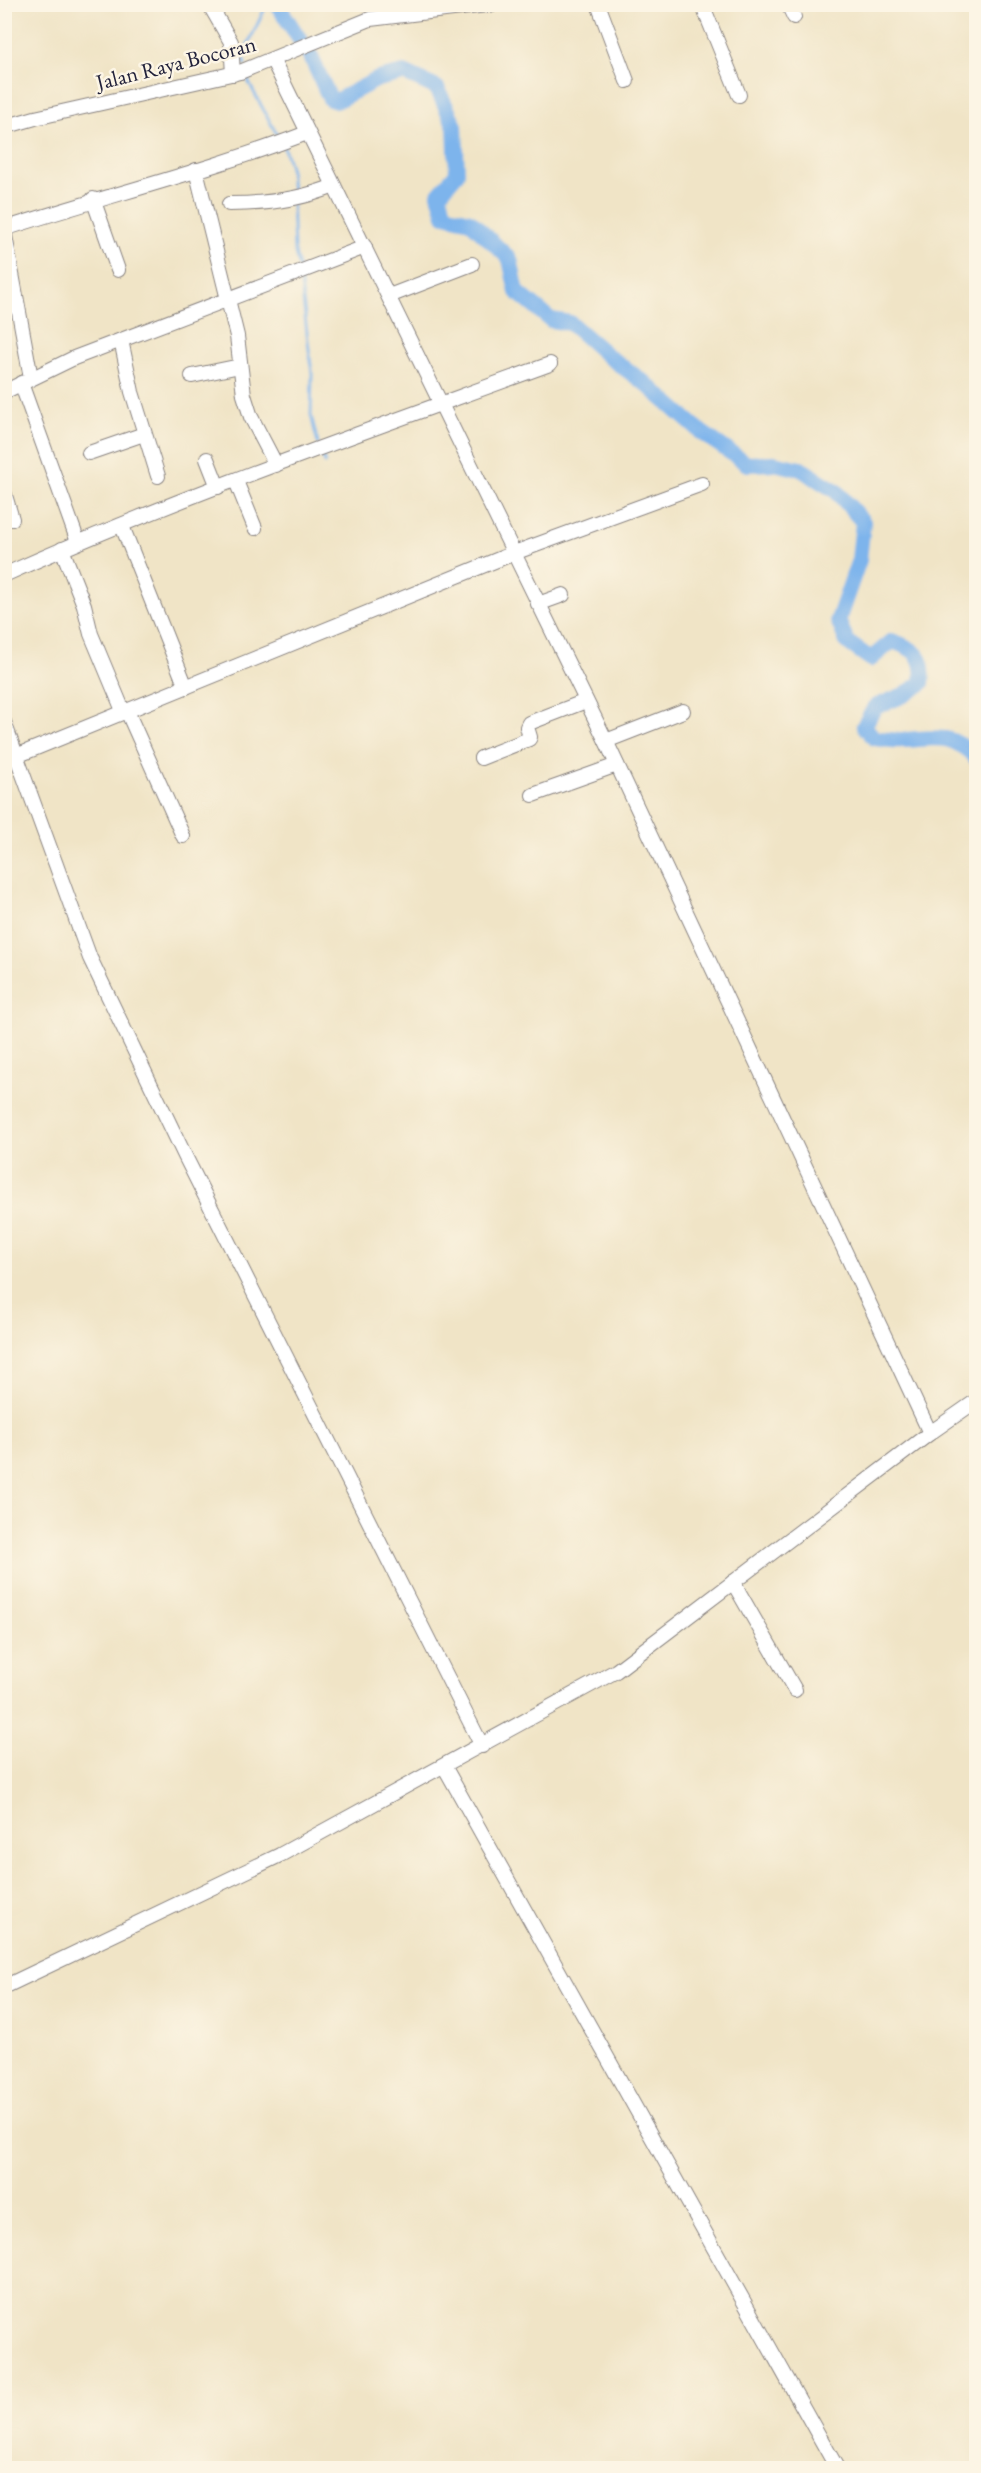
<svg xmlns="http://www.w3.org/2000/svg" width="981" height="2473" font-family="'EB Garamond',serif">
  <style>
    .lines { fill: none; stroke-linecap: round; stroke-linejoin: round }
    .stream { stroke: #7db4ec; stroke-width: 3 }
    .river { stroke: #7db4ec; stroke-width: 16 }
    .minor-casing { stroke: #898380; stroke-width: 16 }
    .minor { stroke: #fff; stroke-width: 14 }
    .labels { text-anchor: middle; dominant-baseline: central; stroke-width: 5; stroke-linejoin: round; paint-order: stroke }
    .street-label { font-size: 22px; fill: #22223b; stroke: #fcf5e5 }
  </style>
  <rect width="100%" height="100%" fill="#fcf5e5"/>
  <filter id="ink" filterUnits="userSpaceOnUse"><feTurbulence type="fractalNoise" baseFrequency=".0167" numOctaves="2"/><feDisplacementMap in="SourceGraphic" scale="12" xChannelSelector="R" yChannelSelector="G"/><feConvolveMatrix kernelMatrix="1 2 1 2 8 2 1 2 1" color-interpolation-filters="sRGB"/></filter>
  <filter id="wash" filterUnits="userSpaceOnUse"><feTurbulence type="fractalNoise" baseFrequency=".008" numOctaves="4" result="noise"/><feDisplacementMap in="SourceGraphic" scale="24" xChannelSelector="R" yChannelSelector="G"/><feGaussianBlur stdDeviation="1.35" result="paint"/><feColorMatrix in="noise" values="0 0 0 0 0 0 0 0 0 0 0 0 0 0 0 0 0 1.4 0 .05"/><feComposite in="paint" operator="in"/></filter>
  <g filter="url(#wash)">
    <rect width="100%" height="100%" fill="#f0e4c6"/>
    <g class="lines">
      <g class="stream">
        <polyline points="245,64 243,55 267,4"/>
        <polyline points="247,73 249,83 280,140"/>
        <polyline points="283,145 290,167 292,195"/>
        <polyline points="292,201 294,249 299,269"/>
        <polyline points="300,275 312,374 311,415 318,444"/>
        <polyline points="321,453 325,463"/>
      </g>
      <path class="river" d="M277,4l34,53 19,42 6,2 42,-22 26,-6 33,15 18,38 2,47 -18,21 6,21 25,6 40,38 7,33 34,28 19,3 39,34 36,26 56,49 46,32 27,-1 27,6 35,22 27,31 -4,38 -21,60 9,22 24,17 21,-18c24,8 33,15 30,42l-18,12 -29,12 -11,19 10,12c9,1 19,3 28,2 32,-1 49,-9 74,18"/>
    </g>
  </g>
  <g filter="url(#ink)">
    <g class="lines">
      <defs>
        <g id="minor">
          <polyline points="598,4 627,81"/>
          <polyline points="702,4 739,95"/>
          <polyline points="788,4 794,17"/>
          <polyline points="212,9 231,42 233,74"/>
          <polyline points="4,127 35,118 240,72 370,19 495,4"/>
          <polyline points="196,170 237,336 244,395 251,417 276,465"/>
          <polyline points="93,199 118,270"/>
          <path d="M229,204c37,0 71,-4 105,-18"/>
          <path d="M4,229c101,-33 204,-58 303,-96"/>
          <polyline points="4,230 31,378"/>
          <polyline points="389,296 472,264"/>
          <polyline points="121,340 132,392 158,476"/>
          <polyline points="192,376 240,366"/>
          <polyline points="21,383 78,542"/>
          <polyline points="4,392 74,358 365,247"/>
          <polyline points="89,453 144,434"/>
          <polyline points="207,459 218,487"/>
          <polyline points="236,481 255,528"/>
          <polyline points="4,492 12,519"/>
          <polyline points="122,526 186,687"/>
          <polyline points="62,549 84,605 91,634 124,713"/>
          <path d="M4,575c178,-80 363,-144 546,-211"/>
          <polyline points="538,604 563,595"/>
          <polyline points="127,711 183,836"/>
          <polyline points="4,722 90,958 185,1156 482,1746"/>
          <polyline points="606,741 683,711"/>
          <polyline points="481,758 529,739 530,737 527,727 529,723 586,701"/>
          <polyline points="4,761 514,553 702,484"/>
          <polyline points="533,795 617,765"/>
          <polyline points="930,1433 976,1401"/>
          <polyline points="733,1582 795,1690"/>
          <polyline points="444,1766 837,2468"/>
          <polyline points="4,1987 280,1855 616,1671 930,1433 606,741 273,61"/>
        </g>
      </defs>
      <use href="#minor" class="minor-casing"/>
      <use href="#minor" class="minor"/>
    </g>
  </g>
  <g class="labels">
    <g class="street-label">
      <text transform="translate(176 63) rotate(-14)">Jalan Raya Bocoran</text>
    </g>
  </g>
  <rect width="981" height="2473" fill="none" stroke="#fcf5e5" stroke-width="24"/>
</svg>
